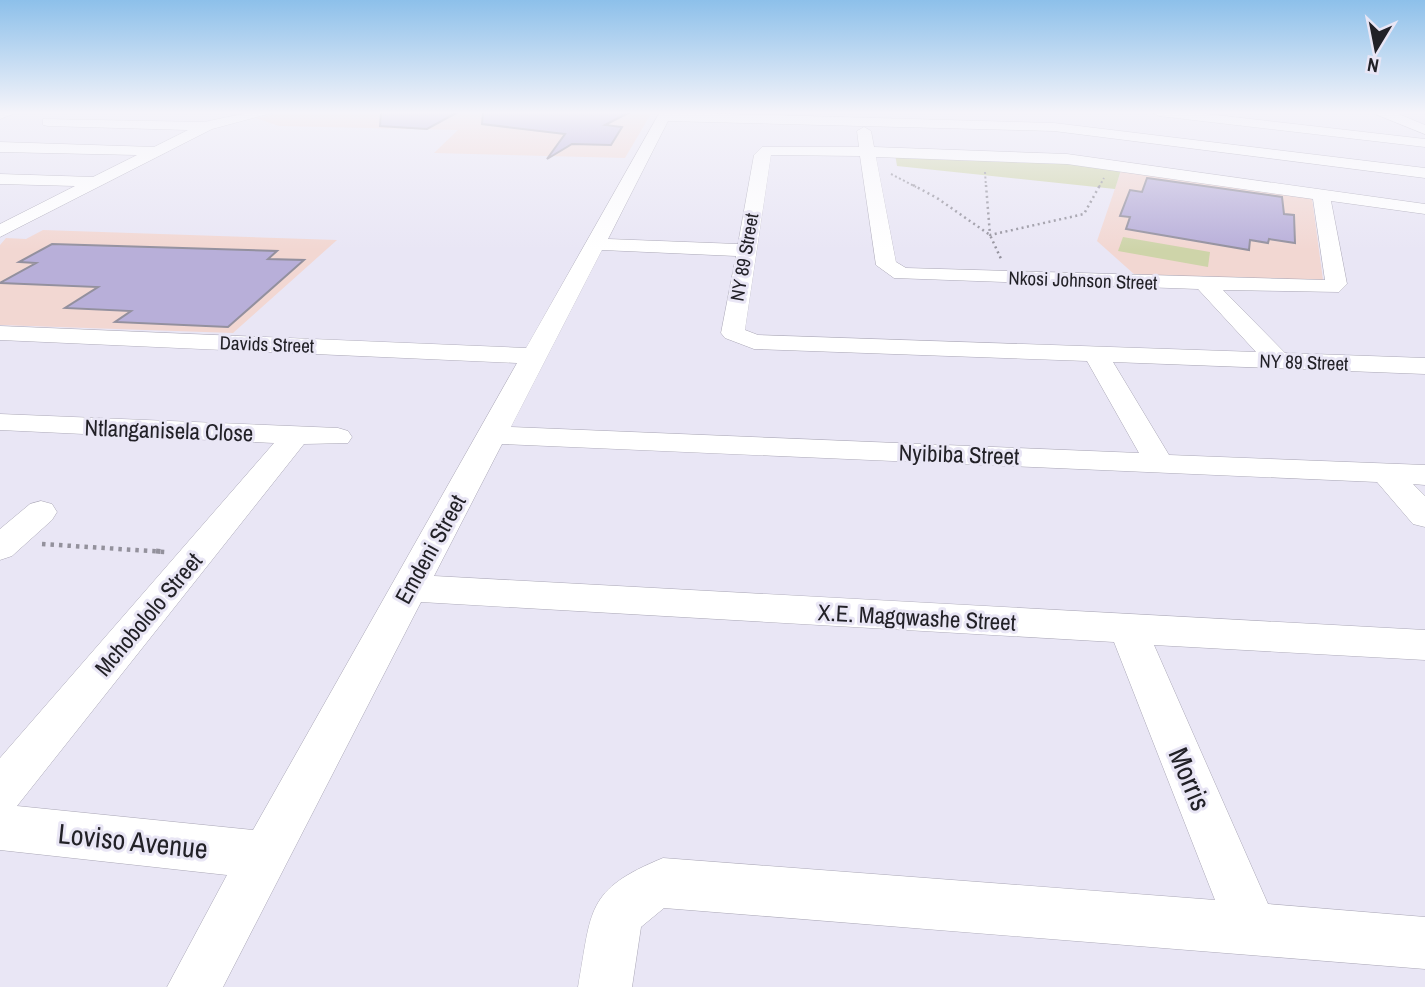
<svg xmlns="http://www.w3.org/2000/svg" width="1425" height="987" font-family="'Archivo Narrow',sans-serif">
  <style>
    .education { fill: #f2d7d2 }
    .green { fill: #ced4a9 }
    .building { fill: #b8afd9; stroke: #93909e; stroke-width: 2 }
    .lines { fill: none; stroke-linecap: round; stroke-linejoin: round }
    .minor-casing { stroke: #aaa7b6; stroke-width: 1 }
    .path-far3 { stroke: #93919c; stroke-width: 2; stroke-dasharray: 2 2.5; stroke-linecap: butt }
    .path-far2 { stroke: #93919c; stroke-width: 2.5; stroke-dasharray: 2 3.5; stroke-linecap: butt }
    .path-far1 { stroke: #93919c; stroke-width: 4.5; stroke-dasharray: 3.5 5; stroke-linecap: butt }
    .path { stroke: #93919c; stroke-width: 5; stroke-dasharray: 4.5 6; stroke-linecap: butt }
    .minor { fill: #fff; fill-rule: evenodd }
    .labels { text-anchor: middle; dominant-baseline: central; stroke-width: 6; stroke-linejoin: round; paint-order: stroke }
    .far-street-label { font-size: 19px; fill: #222127; stroke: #e9e6f5 }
    .street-label { font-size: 23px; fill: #222127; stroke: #e9e6f5 }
    .near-street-label { font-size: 28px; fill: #222127; stroke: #e9e6f5 }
  </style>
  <rect width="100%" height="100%" fill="#e9e6f5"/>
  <g class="education">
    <polygon points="285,112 652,112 625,158 434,153 458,130 279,126 256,118"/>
    <polygon points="1122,168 1312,198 1323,280 1135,275 1097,241"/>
    <polygon points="43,230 337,240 233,333 0,325 0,245 6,238 26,239"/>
  </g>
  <g class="green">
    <polygon points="895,154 994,156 1122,167 1115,189 897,166"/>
    <polygon points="1123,237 1210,252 1208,267 1118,251"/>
  </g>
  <g class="building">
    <polygon points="381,112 458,112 427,129 380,126"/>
    <polygon points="483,112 630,112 605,125 622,127 611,145 572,144 547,159 565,134 482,124"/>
    <polygon points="1147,178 1282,197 1284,214 1294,215 1295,243 1269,239 1268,243 1250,240 1249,250 1126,229 1130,217 1120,216 1130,190 1142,192"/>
    <polygon points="52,244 277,251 268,259 304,260 228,327 115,322 131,311 65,308 98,287 0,283 36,263 19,262"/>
  </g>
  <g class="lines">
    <defs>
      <g id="minor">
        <polygon points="0,112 18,112 0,119"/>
        <polygon points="252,112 275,112 212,129 0,237 0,224 75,186 0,184 0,174 93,177 137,155 0,152 0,142 154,147 188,130 48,126 43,125 43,119 204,122"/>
        <path d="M660,112l394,11 371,45v10l-371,-47 -386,-10 -60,118 130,5 16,-89 8,-8h97l-2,-16 7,-4 7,4 3,16 193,7 358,50v10l-94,-13 16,83 -8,8 -116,-2 62,63 140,5v16l-312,-12 56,93 256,10v20l-12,-1 12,12v31l-12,-3 -36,-42 -875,-38 -68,132 991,54v30l-271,-15 114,259 157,13v52l-761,-61 -23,19 -9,60h-54c14,-77 7,-97 85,-129l552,42 -101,-258 -693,-40 -198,385h-56l60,-112 -227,-25v-92l274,-315 -274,-13v-16l338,14 10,3 4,6 -4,6 -44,1 -287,362 236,24 264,-467 -517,-23v-14l526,22zM771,155l89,1 16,109 18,13 304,11 58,63 -498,-17 -13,-5zM876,157l191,7 246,35 12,81 -419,-12 -10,-6zM602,250l134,6 -15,77 4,5 29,11 333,12 52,92 -628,-26z"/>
        <polygon points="1152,112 1190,112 1425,139 1425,147 1159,116"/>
        <polygon points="1370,112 1394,112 1425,125 1425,134"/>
        <polygon points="41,501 52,504 57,512 52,520 12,556 0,560 0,529 30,504"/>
      </g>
    </defs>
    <use href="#minor" class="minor-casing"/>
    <g class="path-far3">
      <polyline points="985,172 986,187"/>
      <polyline points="891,174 916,187"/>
      <polyline points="1099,187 1104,178"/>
    </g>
    <g class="path-far2">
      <polyline points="913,185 937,198 990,235 1002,261"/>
      <polyline points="986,185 990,235 1084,214 1100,185"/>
    </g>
    <polyline class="path-far1" points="42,544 166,552"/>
    <polyline class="path" points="156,551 166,552"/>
    <use href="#minor" class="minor"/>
  </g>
  <linearGradient id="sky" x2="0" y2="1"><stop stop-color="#8dc0ea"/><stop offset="0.45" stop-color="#f5f4fa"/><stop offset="1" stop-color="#f5f4fa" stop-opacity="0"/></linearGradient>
  <rect width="1425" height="250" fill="url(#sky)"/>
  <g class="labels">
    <g class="far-street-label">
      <text transform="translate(744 257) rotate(-80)">NY 89 Street</text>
      <text transform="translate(1083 280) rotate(2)">Nkosi Johnson Street</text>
      <text transform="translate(267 344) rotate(2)">Davids Street</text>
      <text transform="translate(1304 362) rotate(2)">NY 89 Street</text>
    </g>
    <g class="street-label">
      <text transform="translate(169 430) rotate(2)">Ntlanganisela Close</text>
      <text transform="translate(959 454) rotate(2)">Nyibiba Street</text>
      <text transform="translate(430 549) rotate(-61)">Emdeni Street</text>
      <text transform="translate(148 614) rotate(-50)">Mchobololo Street</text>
      <text transform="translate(917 617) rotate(3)">X.E. Magqwashe Street</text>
    </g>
    <g class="near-street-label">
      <text transform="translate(1190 779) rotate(67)">Morris</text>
      <text transform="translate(133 841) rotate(6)">Loviso Avenue</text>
    </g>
  </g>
  <g transform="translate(1376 49) rotate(190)" stroke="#e9e6f5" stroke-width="5" paint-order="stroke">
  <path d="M0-5L12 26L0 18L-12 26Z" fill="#222127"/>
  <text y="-10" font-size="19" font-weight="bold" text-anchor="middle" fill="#222127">N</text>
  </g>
</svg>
